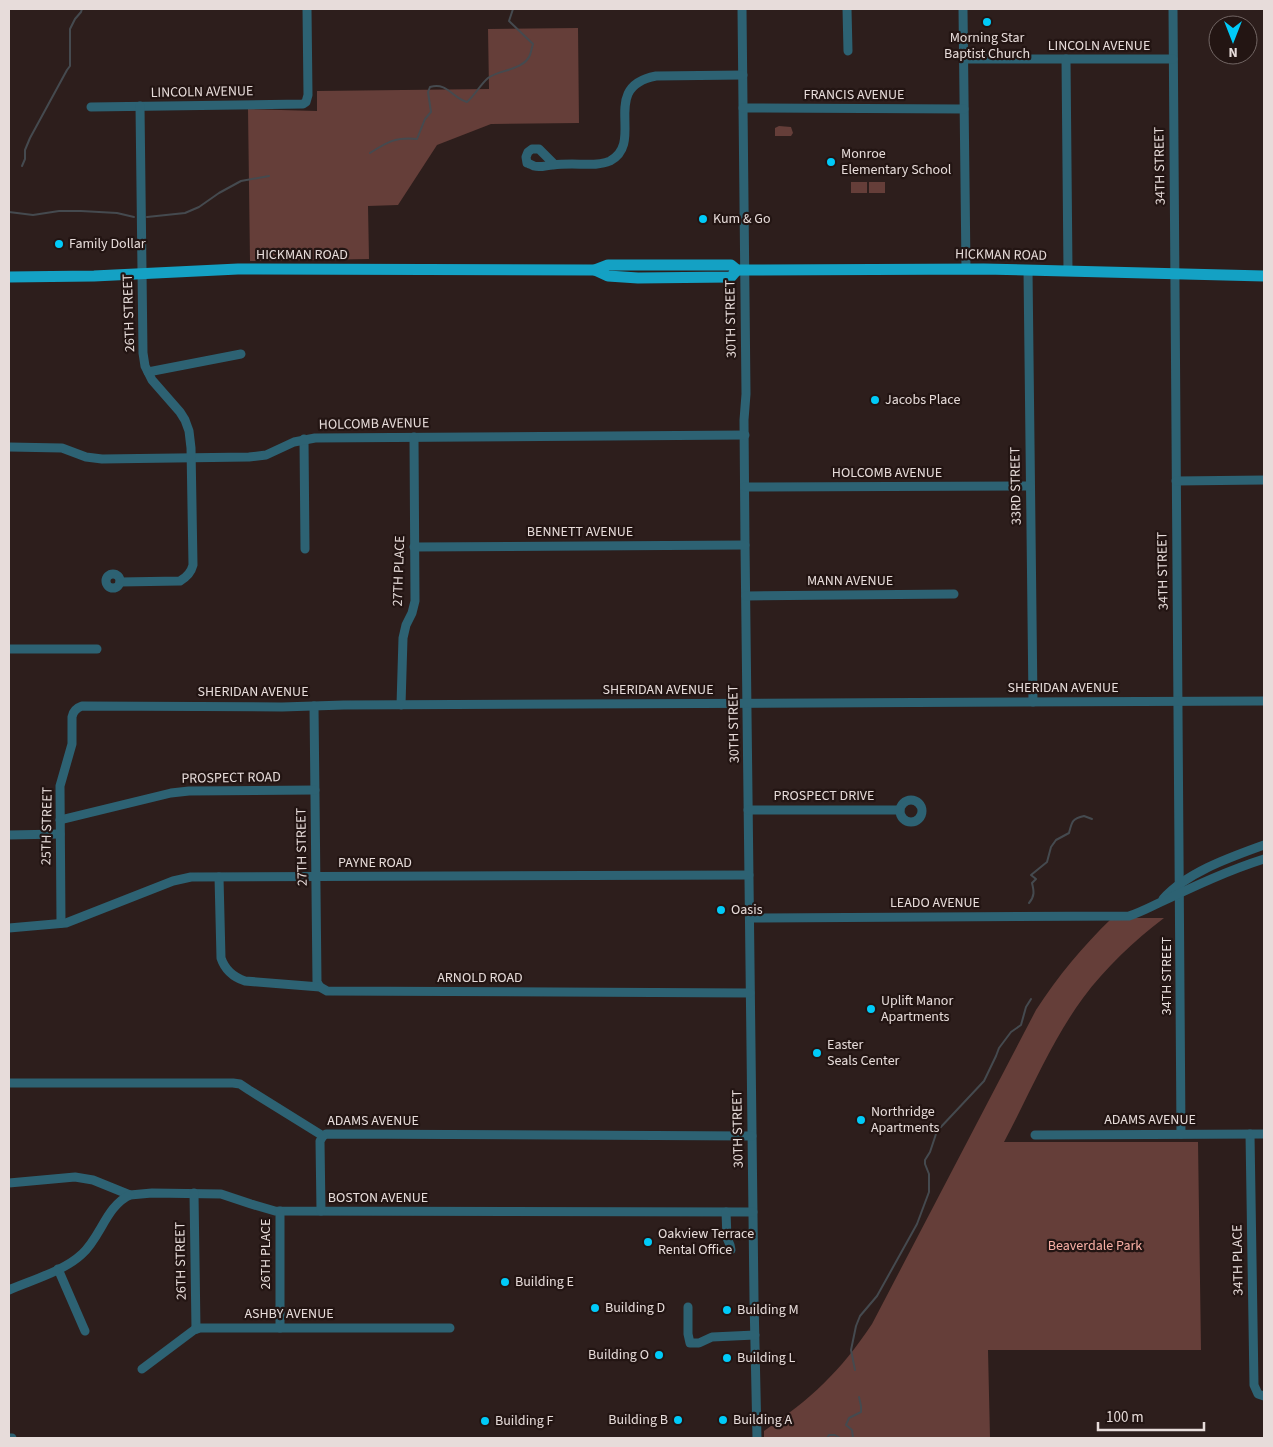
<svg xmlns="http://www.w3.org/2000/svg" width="1273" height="1447" font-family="'Source Sans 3',sans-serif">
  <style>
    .green { fill: #653e39 }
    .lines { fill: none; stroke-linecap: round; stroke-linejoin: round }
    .stream { stroke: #454a4f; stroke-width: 2 }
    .minor { stroke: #2d6273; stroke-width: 9 }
    .major { stroke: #14a1c4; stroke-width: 11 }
    .poi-dot { fill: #00cbf9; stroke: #231513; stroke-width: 2 }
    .labels { text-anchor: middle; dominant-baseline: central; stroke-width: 4.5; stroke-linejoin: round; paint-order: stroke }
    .poi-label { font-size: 14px; fill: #e7dcda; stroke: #231513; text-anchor: start }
    .street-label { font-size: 14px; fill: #e7dcda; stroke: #231513 }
    .park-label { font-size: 14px; fill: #f9b0a6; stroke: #231513 }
  </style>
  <rect width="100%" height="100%" fill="#2d1e1c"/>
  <g class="green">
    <polygon points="578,28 579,123 491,124 437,145 398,205 368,206 369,259 250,261 248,109 317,111 317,91 489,89 488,29"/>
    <polygon points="779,126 791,127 793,133 791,136 775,136 775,128"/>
    <rect x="851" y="182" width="16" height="11"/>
    <rect x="869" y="182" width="16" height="11"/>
    <path d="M1112,918h52c-30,23 -58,49 -81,80 -31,42 -54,97 -79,144h194l3,208h-213l2,88h-226v-7c47,-32 76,-59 108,-107l164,-314c22,-34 47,-64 76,-92z"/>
  </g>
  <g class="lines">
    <g class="stream">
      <path d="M370,153c17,-11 25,-16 47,-14l8,-20 6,-7 -3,-20 2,-5c18,-5 22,11 37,15 8,-7 13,-17 21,-24 12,-9 35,-7 42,-23 1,-3 2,-8 3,-11l-24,-23 4,-12"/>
      <polyline points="22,166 25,159 25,150 30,138 67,70 70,66 70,29 75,19 81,12 82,9"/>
      <polyline points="9,212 33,215 59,211 81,211 117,213 134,217"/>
      <polyline points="147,217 185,213 199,207 219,193 241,181 269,176"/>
      <path d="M1029,903c6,-7 5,-12 3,-20l4,-4 -5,-4 16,-13 4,-15 5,-7 13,-7c3,-12 3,-14 15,-17l8,3"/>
      <polyline points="855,1370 851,1350 856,1326 860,1316 877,1296 917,1224 929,1192 929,1174 925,1164 925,1160 930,1152 936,1134 939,1129 984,1081 996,1056 999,1048 1011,1032 1021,1025 1026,1007 1031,999"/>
      <polyline points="827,1438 829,1435 835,1435 840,1438"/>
      <polyline points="853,1438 852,1430 846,1425 849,1418 861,1412 861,1406 859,1397"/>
    </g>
    <g class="minor">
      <polyline points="742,9 746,394 744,420 745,545 754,1299 757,1438"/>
      <polyline points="847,9 848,51"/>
      <polyline points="963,9 966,269"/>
      <polyline points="1173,9 1181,1134"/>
      <polyline points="964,59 1173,59"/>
      <polyline points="1066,59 1068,271"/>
      <polyline points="91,107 303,104 306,102 308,95 307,9"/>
      <polyline points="743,108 964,109"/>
      <path d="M554,164l-15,-15h-7l-4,3 -2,5 1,6c1,0 7,3 7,3 7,2 13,-1 19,-1 7,-1 13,-1 19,-1 12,0 27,2 38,-3 36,-19 -12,-74 46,-85l87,-1"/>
      <polyline points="1028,270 1033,702"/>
      <polyline points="148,372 241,354"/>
      <polyline points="304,439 305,549"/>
      <polyline points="9,447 62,448 86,457 102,459 249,457 266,455 294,442 315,438 745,435"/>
      <polyline points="1176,481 1264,480"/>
      <polyline points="745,487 1030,486"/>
      <polyline points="414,547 745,545"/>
      <circle cx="113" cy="581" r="7"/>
      <path d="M120,582l60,-1c7,-4 11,-8 13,-16l-2,-117 -2,-17 -4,-11 -5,-8 -28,-32 -7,-14 -2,-13 -3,-247"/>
      <polyline points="746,596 954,594"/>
      <polyline points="9,649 97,649"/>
      <polyline points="401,705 403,638 406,625 412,613 415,601 414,437"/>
      <polyline points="314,706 317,982 320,987"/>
      <circle cx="911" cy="811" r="11"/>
      <polyline points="748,810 900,810"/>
      <polyline points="60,820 171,793 189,791 315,790"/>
      <polyline points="9,835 60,834"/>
      <path d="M219,877l2,81c4,12 12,19 24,23l75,6 7,4 423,2"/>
      <path d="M1163,899c24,-27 68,-42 101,-54"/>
      <path d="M750,918l379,-2c12,-4 21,-9 32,-14 34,-16 68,-32 103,-43"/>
      <path d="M61,923l-1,-137 12,-42v-27c1,-6 4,-9 10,-11l200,1 62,-2 920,-4"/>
      <polyline points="9,928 66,923 173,881 191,877 749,875"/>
      <polyline points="9,1083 233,1083 240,1084 249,1090 323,1136 326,1134 752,1136"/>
      <polyline points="1250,1134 1254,1385 1258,1394 1264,1396"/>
      <polyline points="1035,1135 1264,1134"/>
      <polyline points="9,1183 75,1177 93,1180 130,1195 152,1193 221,1194 251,1204 275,1211 753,1212"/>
      <polyline points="194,1193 196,1329"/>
      <polyline points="280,1211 280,1328"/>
      <polyline points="321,1211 320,1141 323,1136"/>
      <polyline points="726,1212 727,1238 730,1245 731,1250"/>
      <polyline points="58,1269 85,1331"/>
      <path d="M9,1290c23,-10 55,-19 73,-36 19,-17 24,-48 48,-59"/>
      <polyline points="688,1307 688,1334 690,1343 699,1343 712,1337 755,1335"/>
      <polyline points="142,1369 194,1330 200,1328 450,1328"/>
      <polyline points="9,1438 12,1438"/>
    </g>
    <g class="major">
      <polyline points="595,270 608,276 638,278 731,277 737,270"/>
      <polyline points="9,277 94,276 238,269 595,270 608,265 731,265 737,270 984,269 1264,276"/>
    </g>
  </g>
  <g class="poi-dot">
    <circle cx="987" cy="22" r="5"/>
    <circle cx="831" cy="162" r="5"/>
    <circle cx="703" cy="219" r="5"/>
    <circle cx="59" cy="244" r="5"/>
    <circle cx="875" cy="400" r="5"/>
    <circle cx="721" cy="910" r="5"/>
    <circle cx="871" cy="1009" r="5"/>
    <circle cx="817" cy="1053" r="5"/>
    <circle cx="861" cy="1120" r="5"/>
    <circle cx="648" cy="1242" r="5"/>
    <circle cx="505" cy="1282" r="5"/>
    <circle cx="595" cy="1308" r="5"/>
    <circle cx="727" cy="1310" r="5"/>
    <circle cx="659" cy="1355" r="5"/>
    <circle cx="727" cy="1358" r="5"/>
    <circle cx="678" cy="1420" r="5"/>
    <circle cx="723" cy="1420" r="5"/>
    <circle cx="485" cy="1421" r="5"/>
  </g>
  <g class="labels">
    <g class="poi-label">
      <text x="987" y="38" text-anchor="middle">Morning Star<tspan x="987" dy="16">Baptist Church</tspan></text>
      <text x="841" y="154">Monroe<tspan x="841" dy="16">Elementary School</tspan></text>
      <text x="713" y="219">Kum &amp; Go</text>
      <text x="69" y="244">Family Dollar</text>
      <text x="885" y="400">Jacobs Place</text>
      <text x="731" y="910">Oasis</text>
      <text x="881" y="1001">Uplift Manor<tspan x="881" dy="16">Apartments</tspan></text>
      <text x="827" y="1045">Easter<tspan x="827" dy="16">Seals Center</tspan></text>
      <text x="871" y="1112">Northridge<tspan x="871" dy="16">Apartments</tspan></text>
      <text x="658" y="1234">Oakview Terrace<tspan x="658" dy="16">Rental Office</tspan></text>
      <text x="515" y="1282">Building E</text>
      <text x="605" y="1308">Building D</text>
      <text x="737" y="1310">Building M</text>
      <text x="649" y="1355" text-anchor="end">Building O</text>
      <text x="737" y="1358">Building L</text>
      <text x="668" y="1420" text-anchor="end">Building B</text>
      <text x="733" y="1420">Building A</text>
      <text x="495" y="1421">Building F</text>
    </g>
    <g class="street-label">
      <text x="1099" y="46">LINCOLN AVENUE</text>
      <text transform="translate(202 92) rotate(-1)">LINCOLN AVENUE</text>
      <text x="854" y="95">FRANCIS AVENUE</text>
      <text transform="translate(1160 166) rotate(-91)">34TH STREET</text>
      <text x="302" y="255">HICKMAN ROAD</text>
      <text transform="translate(1001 255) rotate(1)">HICKMAN ROAD</text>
      <text transform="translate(129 313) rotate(-92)">26TH STREET</text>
      <text transform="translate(731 319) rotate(-91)">30TH STREET</text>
      <text transform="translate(374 424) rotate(-1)">HOLCOMB AVENUE</text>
      <text x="887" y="473">HOLCOMB AVENUE</text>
      <text transform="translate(1016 486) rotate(-91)">33RD STREET</text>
      <text x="580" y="532">BENNETT AVENUE</text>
      <text transform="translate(399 571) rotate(-88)">27TH PLACE</text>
      <text transform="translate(1163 571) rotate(-91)">34TH STREET</text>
      <text x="850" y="581">MANN AVENUE</text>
      <text x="1063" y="688">SHERIDAN AVENUE</text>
      <text x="658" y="690">SHERIDAN AVENUE</text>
      <text x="253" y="692">SHERIDAN AVENUE</text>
      <text transform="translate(734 724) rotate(-91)">30TH STREET</text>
      <text transform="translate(231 778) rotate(-1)">PROSPECT ROAD</text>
      <text x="824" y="796">PROSPECT DRIVE</text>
      <text transform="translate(47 826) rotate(-89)">25TH STREET</text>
      <text transform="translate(302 847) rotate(-91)">27TH STREET</text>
      <text x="375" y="863">PAYNE ROAD</text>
      <text x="935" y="903">LEADO AVENUE</text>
      <text transform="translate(1167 976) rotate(-90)">34TH STREET</text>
      <text x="480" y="978">ARNOLD ROAD</text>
      <text x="1150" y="1120">ADAMS AVENUE</text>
      <text x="373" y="1121">ADAMS AVENUE</text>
      <text transform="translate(738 1129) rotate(-91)">30TH STREET</text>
      <text x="378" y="1198">BOSTON AVENUE</text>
      <text transform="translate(266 1254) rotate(-90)">26TH PLACE</text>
      <text transform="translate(1238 1260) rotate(-91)">34TH PLACE</text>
      <text transform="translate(181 1261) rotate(-91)">26TH STREET</text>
      <text x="289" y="1314">ASHBY AVENUE</text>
    </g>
    <g class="park-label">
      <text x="1095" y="1246">Beaverdale Park</text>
    </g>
  </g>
  <rect width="1273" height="1447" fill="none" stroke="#e7dcda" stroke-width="20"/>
  <g transform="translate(1233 40) rotate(180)"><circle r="24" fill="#231513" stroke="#716563"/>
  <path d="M0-4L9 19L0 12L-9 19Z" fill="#00cbf9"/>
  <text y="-8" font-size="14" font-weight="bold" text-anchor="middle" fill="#e7dcda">N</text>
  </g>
  <path d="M1098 1422v8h106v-8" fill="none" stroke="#e7dcda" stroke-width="2.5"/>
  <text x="1106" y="1422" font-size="15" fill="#e7dcda" stroke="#231513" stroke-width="4" paint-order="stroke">100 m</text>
</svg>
